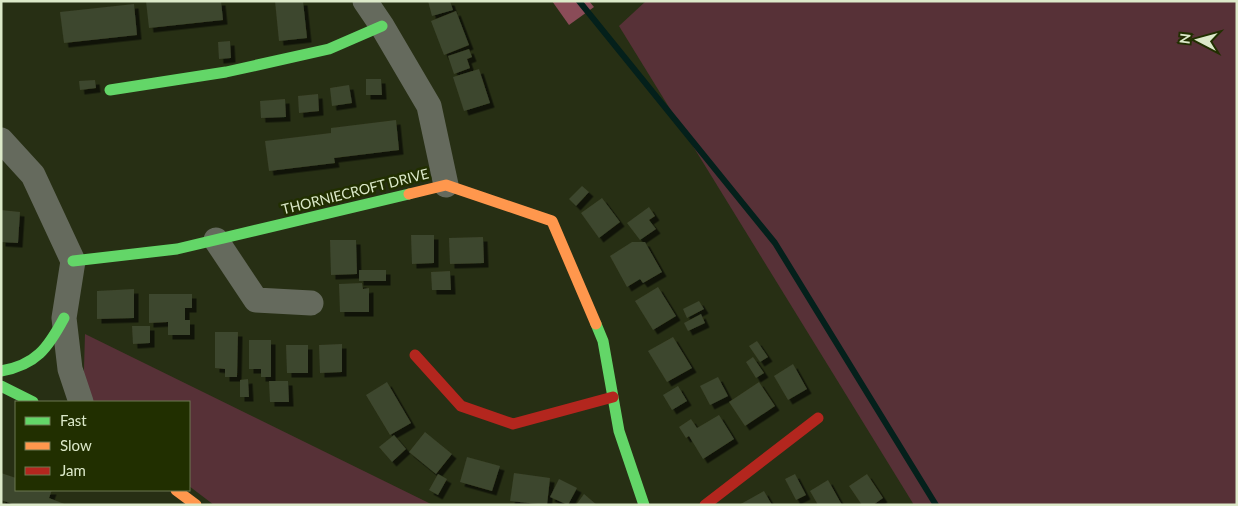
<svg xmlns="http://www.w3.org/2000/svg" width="1238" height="506" font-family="Lato,sans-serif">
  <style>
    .green { fill: #573137 }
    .forest { fill: #8a4c58 }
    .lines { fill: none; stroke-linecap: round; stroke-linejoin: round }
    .stream { stroke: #04201b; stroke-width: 6 }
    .building { fill: #3e462d; filter: url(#shadow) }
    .street { stroke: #656a5d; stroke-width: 25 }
    .fast { stroke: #63d668; stroke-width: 11 }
    .slow { stroke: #ff974d; stroke-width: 11 }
    .jam { stroke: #b3261e; stroke-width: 11 }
    .labels { text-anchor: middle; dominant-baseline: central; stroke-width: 5; stroke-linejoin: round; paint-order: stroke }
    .street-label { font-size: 14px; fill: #dce9c9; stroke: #212f00 }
  </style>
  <defs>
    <filter id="shadow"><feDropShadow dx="4.5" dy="4.5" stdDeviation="0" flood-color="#0009"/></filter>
  </defs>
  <rect width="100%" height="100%" fill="#272f14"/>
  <g class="green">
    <polygon points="646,1 1237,1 1237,505 914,505 619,26"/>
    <polygon points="85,334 433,505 214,505 189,486 189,402 83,402"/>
  </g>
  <polygon class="forest" points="552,1 589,1 594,7 569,25"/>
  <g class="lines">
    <polyline class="stream" points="579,1 775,243 936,505"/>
  </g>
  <g class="building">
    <polygon points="146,1 221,1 223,20 149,28"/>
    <polygon points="275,1 303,1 307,38 279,41"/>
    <polygon points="428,1 450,1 453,10 432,16"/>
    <polygon points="134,4 137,35 64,43 60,12"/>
    <polygon points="456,11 469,45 444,55 431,21"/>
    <polygon points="230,41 231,58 219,59 218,42"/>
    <polygon points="469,49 472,57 467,59 470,68 454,74 448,56"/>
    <polygon points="479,69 490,103 464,111 453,77"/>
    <polygon points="366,79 381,79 382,95 366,95"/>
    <polygon points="95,80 96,88 80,90 79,81"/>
    <polygon points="349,85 352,103 332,106 330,88"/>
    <polygon points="318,94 319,111 299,113 298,96"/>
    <polygon points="285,99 286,117 261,118 260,101"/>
    <polygon points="396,120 399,150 334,158 335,163 269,171 265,141 331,133 331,128"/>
    <polygon points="582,186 589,192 576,206 569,199"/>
    <polygon points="602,198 620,222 599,238 581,213"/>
    <polygon points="649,207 655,216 649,220 656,229 640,240 627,223"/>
    <polygon points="1,210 20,212 18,243 1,242"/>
    <polygon points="411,235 434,235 434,263 412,264"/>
    <polygon points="483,237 484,263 450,264 449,238"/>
    <polygon points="330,240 356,240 357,274 331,275"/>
    <polygon points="632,242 645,242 662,272 643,283 640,279 627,287 610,256"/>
    <rect x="359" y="270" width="27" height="11"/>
    <polygon points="450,271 451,290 432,290 431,272"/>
    <polygon points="362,283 363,289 369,288 369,312 340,312 339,284"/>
    <polygon points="658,287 676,316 653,330 635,301"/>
    <polygon points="134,289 134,318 97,319 97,291"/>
    <polygon points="149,294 192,294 192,308 185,308 185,320 190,320 190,335 168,335 168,322 149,323"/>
    <polygon points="699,301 704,309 687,318 683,309"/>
    <polygon points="701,314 705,323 688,331 684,323"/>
    <polygon points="132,326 150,326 150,343 133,344"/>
    <polygon points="215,332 238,332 237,377 225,377 225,369 215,368"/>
    <polygon points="673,337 692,368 667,382 648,351"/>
    <polygon points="249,340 271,340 271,377 261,377 261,369 249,369"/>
    <polygon points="757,341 768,357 760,362 749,346"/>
    <polygon points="342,344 342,372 320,373 319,345"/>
    <polygon points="286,345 308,345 308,373 287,373"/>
    <polygon points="753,357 764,373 756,378 746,362"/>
    <polygon points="793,364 807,389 788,400 774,376"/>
    <polygon points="718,377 728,396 710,405 700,386"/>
    <polygon points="248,379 249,397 240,397 240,380"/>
    <polygon points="269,381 288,381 289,402 270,402"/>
    <polygon points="387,382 411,423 390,435 366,395"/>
    <polygon points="759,382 775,406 745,426 729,402"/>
    <polygon points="678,386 687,401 672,410 663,395"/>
    <polygon points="719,415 734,439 703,459 689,436 686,438 679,427 691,419 697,428"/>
    <polygon points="425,432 452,454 436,474 409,452"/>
    <polygon points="394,435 406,449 392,462 379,447"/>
    <polygon points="467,457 500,466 492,491 460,482"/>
    <polygon points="1,473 16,478 16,490 52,490 49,498 67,505 15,505 1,500"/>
    <polygon points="514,473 550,478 547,505 510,501"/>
    <polygon points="438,474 447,479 438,495 429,490"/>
    <polygon points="795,474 806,495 796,500 785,479"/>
    <polygon points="867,474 883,498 873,505 862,505 849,486"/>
    <polygon points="559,479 577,488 568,505 550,497"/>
    <polygon points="828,480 842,505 818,505 810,491"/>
    <polygon points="764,491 772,505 739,505"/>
    <polygon points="584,494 597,505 576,505"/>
  </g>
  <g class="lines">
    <g class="street">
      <polyline points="365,1 382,26 429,106 446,185"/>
      <polyline points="1,140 33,175 73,261 64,318 70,369 81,402"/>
      <polyline points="216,240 256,300 311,303"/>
    </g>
    <g class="fast">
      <polyline points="110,90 226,72 329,49 382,26"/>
      <polyline points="73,261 177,249 409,194"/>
      <polyline points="596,324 603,341 619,431 644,505"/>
      <path d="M1,371c35,-6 47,-23 63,-53"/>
      <polyline points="1,386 33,402"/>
    </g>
    <g class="slow">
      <polyline points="409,194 446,185 552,221 596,324"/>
      <polyline points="176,490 196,505"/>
    </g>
    <g class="jam">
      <polyline points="415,355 461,406 513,424 613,397"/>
      <polyline points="705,505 818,418"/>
    </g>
  </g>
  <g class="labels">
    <g class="street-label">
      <text transform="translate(355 191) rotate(-14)">THORNIECROFT DRIVE</text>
    </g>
  </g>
  <rect width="1238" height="506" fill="none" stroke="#dce9c9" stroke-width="5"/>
  <rect x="15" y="401" width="175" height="90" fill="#212f00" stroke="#6c7950"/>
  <rect x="25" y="417" width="25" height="8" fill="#63d668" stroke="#6c7950"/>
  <text x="60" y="426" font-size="15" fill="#dce9c9">Fast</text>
  <rect x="25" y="442" width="25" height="8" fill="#ff974d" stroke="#6c7950"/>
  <text x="60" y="451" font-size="15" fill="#dce9c9">Slow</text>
  <rect x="25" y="467" width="25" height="8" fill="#b3261e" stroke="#6c7950"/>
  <text x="60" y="476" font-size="15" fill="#dce9c9">Jam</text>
  <g transform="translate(1198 40) rotate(276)" stroke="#212f00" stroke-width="4" paint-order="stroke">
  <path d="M0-4L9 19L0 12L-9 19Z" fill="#dce9c9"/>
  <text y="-8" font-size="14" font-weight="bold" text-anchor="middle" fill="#dce9c9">N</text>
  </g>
</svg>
